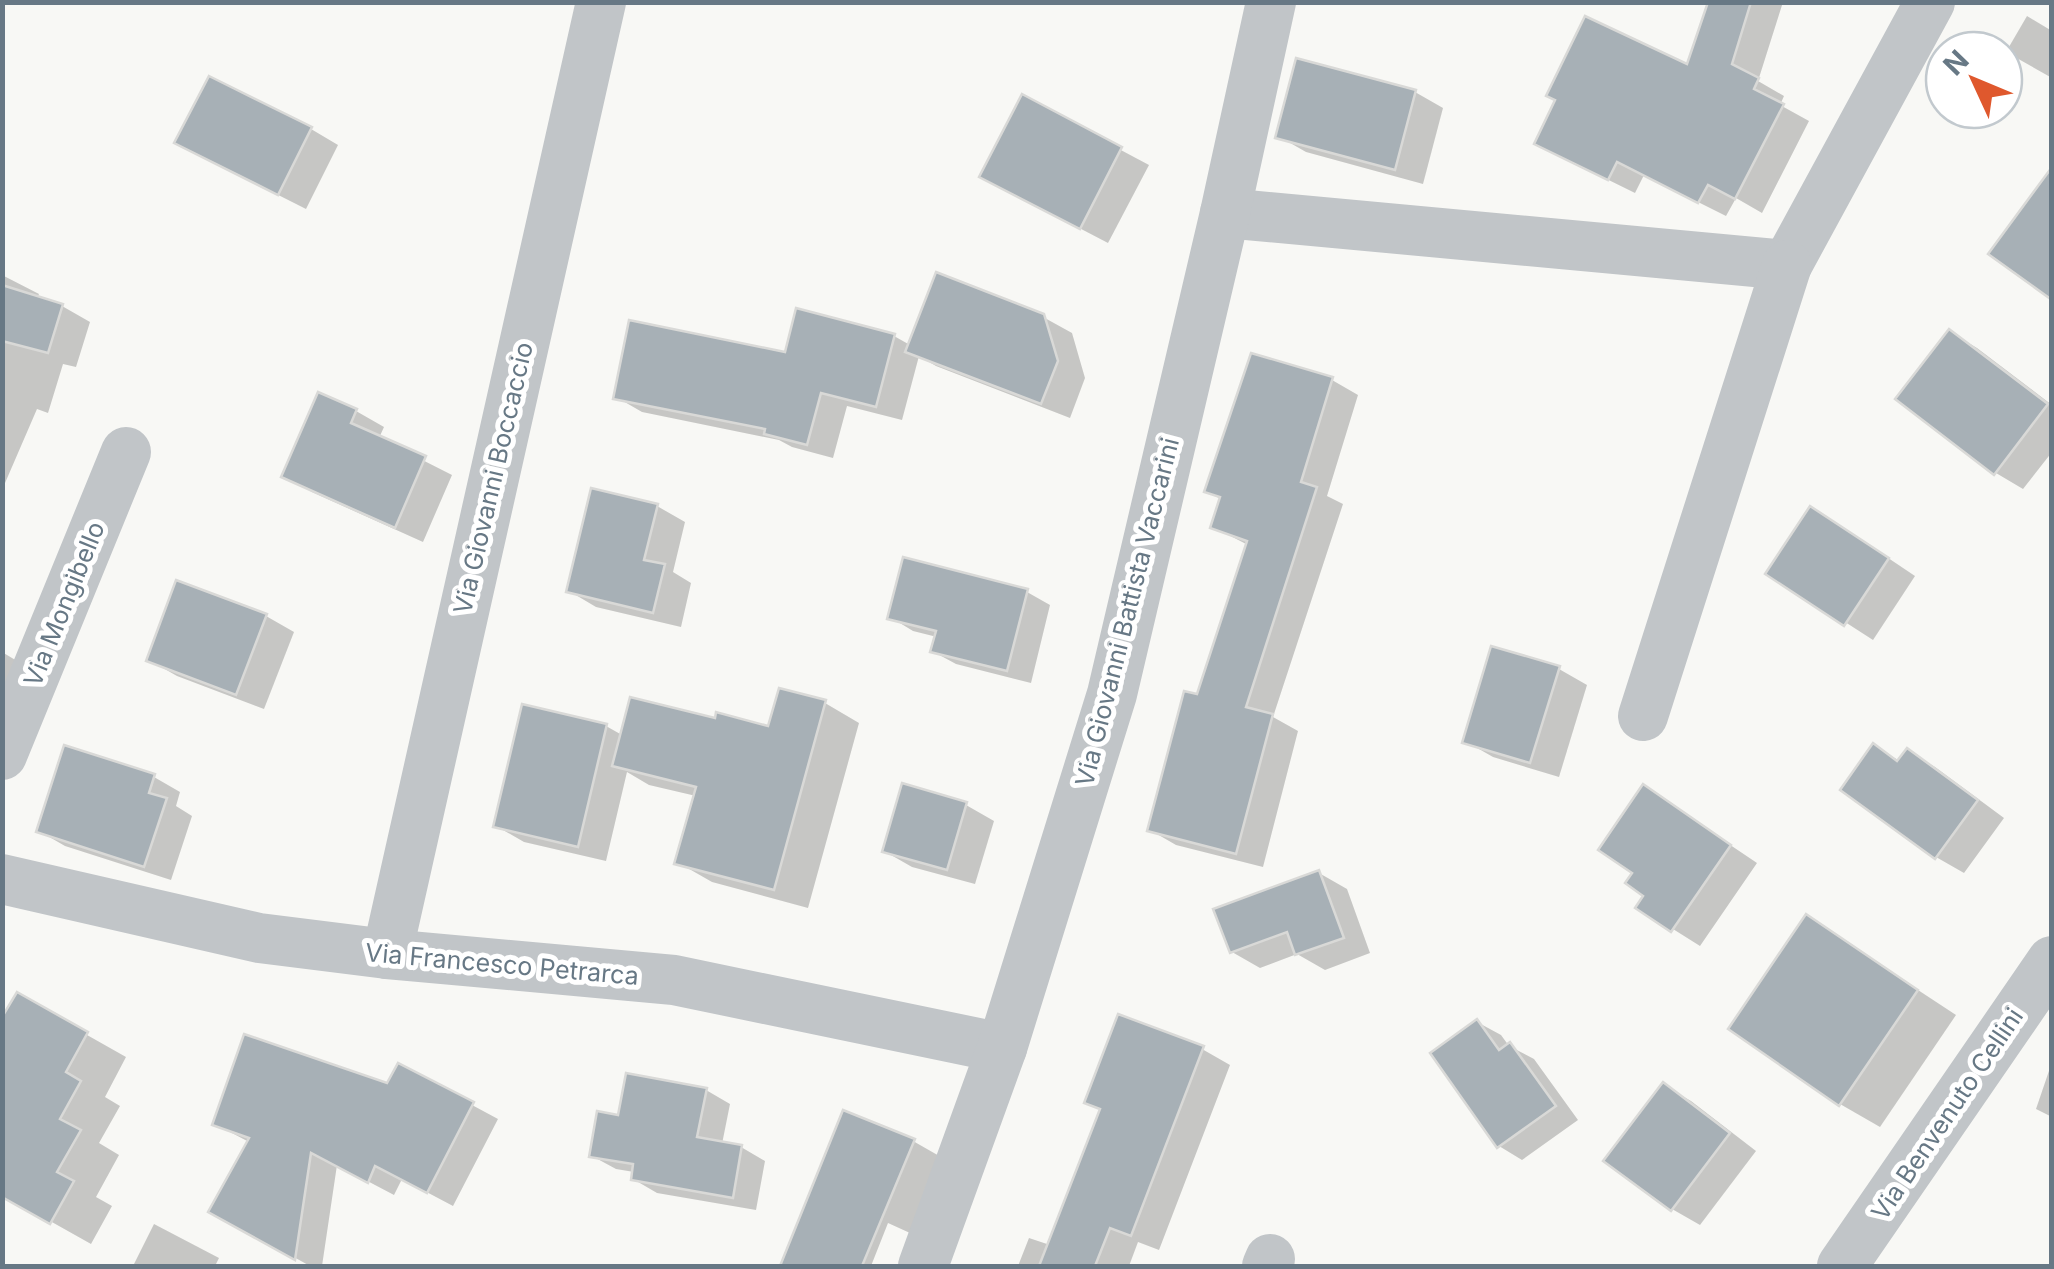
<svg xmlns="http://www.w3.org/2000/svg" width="2054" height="1269" font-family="Inter,sans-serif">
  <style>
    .shadow { fill: #0003 }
    .building { fill: #a7b0b6; stroke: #d9d9d7; stroke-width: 2.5 }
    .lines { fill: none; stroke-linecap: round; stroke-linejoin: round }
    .street { stroke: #c1c5c8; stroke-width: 50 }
    .labels { text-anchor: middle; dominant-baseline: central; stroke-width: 10; stroke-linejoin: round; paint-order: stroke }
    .street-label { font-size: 25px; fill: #677885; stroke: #fff }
  </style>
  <rect width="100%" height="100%" fill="#f8f8f5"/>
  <g class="shadow">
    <polygon points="1710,2 1783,2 1758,81 1784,96 1780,105 1809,121 1762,213 1736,198 1726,216 1644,175 1635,193 1564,158 1688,68"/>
    <polygon points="2027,16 2052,31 2052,78 2006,52"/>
    <polygon points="1415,92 1443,108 1423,184 1306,152 1278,136"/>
    <polygon points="1023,98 1149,165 1108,243 1010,192"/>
    <polygon points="311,129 338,145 306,209 205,158"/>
    <polygon points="2,275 39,294 37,298 62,306 90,322 76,367 63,364 48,413 37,409 2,490"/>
    <polygon points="1043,317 1072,333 1085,378 1070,418 936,366 919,356 902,420 847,406 833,458 792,447 779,440 642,412 616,397 786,355 894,336 910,345"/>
    <polygon points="1950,332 1977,348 2052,405 2052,452 2023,489 1996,473"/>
    <polygon points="1332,380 1358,395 1327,496 1343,504 1273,717 1298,731 1263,867 1176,845 1150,830 1199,697 1248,545 1213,527 1222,500 1207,491"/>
    <polygon points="356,411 384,427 379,438 452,475 423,542 312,492 284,476"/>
    <polygon points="657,506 685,522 673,572 691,583 681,627 596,607 569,591"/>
    <polygon points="1839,525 1915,576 1873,640 1769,573"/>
    <polygon points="1027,592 1050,605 1031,683 956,664 932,651 937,637 913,631 890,617"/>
    <polygon points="266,616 294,632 264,709 177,676 149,660"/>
    <polygon points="2,652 27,667 2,726"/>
    <polygon points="1559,669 1587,685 1559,777 1493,757 1465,741"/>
    <polygon points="825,703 859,723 808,908 712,882 677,862 696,796 649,785 627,772 606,861 524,842 496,826 606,726 622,735 716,721 770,729"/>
    <polygon points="1873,746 1900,761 1907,751 1935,767 2004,818 1964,873 1936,857"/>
    <polygon points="65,748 154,777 180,792 176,806 192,816 171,880 65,846 39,831"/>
    <polygon points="1644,787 1757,863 1700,946 1638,907 1646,895 1636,872"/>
    <polygon points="966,805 994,821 975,884 912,867 884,851"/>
    <polygon points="1319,873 1347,889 1370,953 1325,970 1297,954 1260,968 1232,952"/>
    <polygon points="1807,917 1956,1015 1880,1127 1840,1104"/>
    <polygon points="18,996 126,1057 105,1097 120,1106 99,1143 119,1155 96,1197 112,1206 91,1244 2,1194"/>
    <polygon points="1477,1022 1501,1035 1509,1046 1534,1059 1578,1120 1522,1160 1499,1146"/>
    <polygon points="1202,1049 1230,1065 1159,1250 1138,1242 1129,1266 1018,1266 1029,1238 1050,1245 1102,1111 1087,1102"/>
    <polygon points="2052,1062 2052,1117 2036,1109"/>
    <polygon points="1663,1085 1691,1101 1756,1151 1700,1225 1672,1209"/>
    <polygon points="388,1086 472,1105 498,1119 453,1206 402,1179 394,1195 337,1165 322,1266 310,1266 211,1211 249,1142 215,1124"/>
    <polygon points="706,1090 730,1104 722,1144 741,1147 765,1161 756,1210 657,1193 633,1179 634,1172 616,1169 592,1156 620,1118"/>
    <polygon points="844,1114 913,1141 941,1157 910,1233 888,1223 871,1266 783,1266"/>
    <polygon points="154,1224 219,1258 215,1266 133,1266"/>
  </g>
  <g class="building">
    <polygon points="1708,2 1751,2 1732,64 1759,78 1754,89 1784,104 1735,199 1708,185 1698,203 1617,162 1608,180 1534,144 1555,100 1546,96 1585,16 1687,64"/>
    <polygon points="1296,58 1416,90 1395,170 1275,138"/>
    <polygon points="209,76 312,127 278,195 174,143"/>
    <polygon points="1022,94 1122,147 1080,229 979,177"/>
    <polygon points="2052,167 2052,300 1988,254"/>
    <polygon points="936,272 1044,314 1058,361 1041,404 905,352"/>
    <polygon points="2,285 63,304 48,353 2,341"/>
    <polygon points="796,308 895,334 876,407 821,393 807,445 764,434 765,429 613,399 629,320 785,352"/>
    <polygon points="1949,329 2048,404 1994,475 1895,399"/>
    <polygon points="1251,353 1333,377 1301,482 1317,487 1246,707 1273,714 1236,854 1147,831 1184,691 1197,694 1247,541 1210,528 1220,497 1204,492"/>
    <polygon points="318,392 357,409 351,423 426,456 395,528 281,477"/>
    <polygon points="591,488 658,504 644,560 665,564 653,613 566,592"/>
    <polygon points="1810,506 1889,558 1844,626 1765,574"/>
    <polygon points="903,557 1028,589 1007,671 930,652 936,631 887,619"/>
    <polygon points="176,580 267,614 236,695 146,661"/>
    <polygon points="1491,646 1560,666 1530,763 1462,743"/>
    <polygon points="779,688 826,700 774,890 674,864 696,787 612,766 630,697 715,718 716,712 768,726"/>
    <polygon points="522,704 607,724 578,847 493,827"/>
    <polygon points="1873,743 1897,761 1907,748 1978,800 1935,859 1840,790"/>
    <polygon points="64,745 155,774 149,793 167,798 144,867 36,832"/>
    <polygon points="902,783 967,802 947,870 882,852"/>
    <polygon points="1643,784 1731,845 1671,932 1635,908 1643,896 1625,883 1632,873 1598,850"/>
    <polygon points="1319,870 1344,938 1295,955 1287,932 1230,953 1213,909"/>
    <polygon points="1806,914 1918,990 1839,1106 1728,1029"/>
    <polygon points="17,992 88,1032 66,1072 81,1081 60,1119 81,1130 57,1172 74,1181 50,1224 2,1197 2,1017"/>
    <polygon points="1118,1014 1204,1046 1131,1236 1110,1228 1095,1266 1039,1266 1100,1109 1084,1103"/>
    <polygon points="1477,1019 1499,1050 1510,1042 1556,1106 1497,1148 1430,1053"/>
    <polygon points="244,1034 387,1083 398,1063 474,1102 427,1193 375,1166 368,1183 311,1153 295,1260 208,1212 249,1138 212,1125"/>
    <polygon points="626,1073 707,1088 697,1137 742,1145 733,1198 631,1180 633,1164 589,1157 597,1111 618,1115"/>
    <polygon points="1663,1082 1730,1133 1671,1211 1603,1161"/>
    <polygon points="843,1110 915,1139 862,1266 780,1266"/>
  </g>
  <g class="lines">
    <g class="street">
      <polyline points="1225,213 1787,265 1930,2"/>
      <polyline points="1643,716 1787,265"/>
      <polyline points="2,755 126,452"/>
      <polyline points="2,879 259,938 387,954 674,980 1002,1048"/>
      <polyline points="387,954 601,2"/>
      <polyline points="923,1266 1002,1048 1112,694 1225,213 1271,2"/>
      <polyline points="1267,1266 1270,1259"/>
      <polyline points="1842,1266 2052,961"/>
    </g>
  </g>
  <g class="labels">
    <g class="street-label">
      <text transform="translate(493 478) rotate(-77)">Via Giovanni Boccaccio</text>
      <text transform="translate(64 604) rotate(-68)">Via Mongibello</text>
      <text transform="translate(1127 612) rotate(-76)">Via Giovanni Battista Vaccarini</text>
      <text transform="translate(502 964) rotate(5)">Via Francesco Petrarca</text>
      <text transform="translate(1947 1114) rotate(-56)">Via Benvenuto Cellini</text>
    </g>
  </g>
  <rect width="2054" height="1269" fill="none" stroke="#677885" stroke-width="10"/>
  <g transform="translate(1974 80) rotate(314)"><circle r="48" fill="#ffffff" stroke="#c2c9ce" stroke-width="2.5"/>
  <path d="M0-8L18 38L0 25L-18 38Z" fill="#df582d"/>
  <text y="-15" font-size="28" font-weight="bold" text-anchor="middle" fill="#677885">N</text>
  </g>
</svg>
